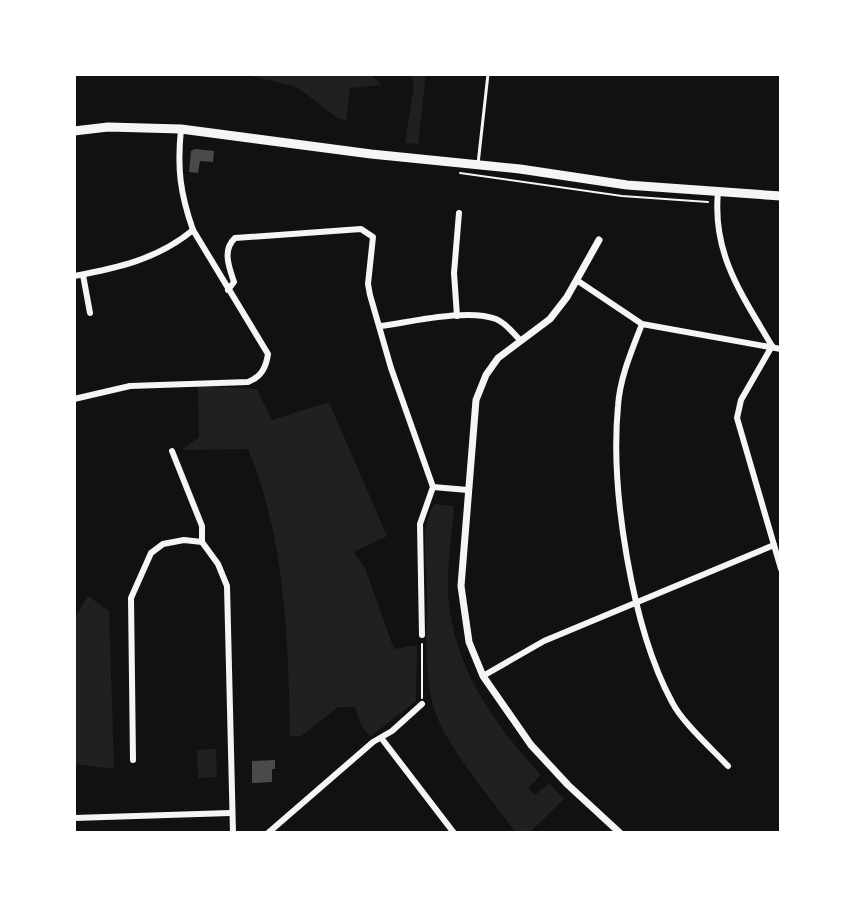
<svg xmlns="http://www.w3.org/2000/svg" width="855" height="907" font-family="Helvetica,sans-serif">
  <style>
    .green { fill: #202020 }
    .building { fill: #4a4a4a }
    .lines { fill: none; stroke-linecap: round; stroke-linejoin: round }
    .path { stroke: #f5f5f5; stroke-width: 2 }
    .service { stroke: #f5f5f5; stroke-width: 3 }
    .minor { stroke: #f5f5f5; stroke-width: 6 }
    .tertiary { stroke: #f5f5f5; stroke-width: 7 }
    .primary { stroke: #f5f5f5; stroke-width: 9 }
  </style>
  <rect width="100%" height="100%" fill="#111"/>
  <g class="green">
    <polygon points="243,74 370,74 382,85 350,88 346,121 336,117 297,87"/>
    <polygon points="411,74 426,74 418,144 405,143 414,85"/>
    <path d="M198,386l59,3 15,31 57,-18 58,134 -33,16 11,16 29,81 23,-4 -1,56 -46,36 -9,-12 -6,-18h-17l-37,29h-11c-2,-97 -4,-195 -42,-287l-66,1 17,-13z"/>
    <path d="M434,504l20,2c-2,28 -7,58 -6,86 4,74 45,131 93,183l-13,13 7,7 14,-12 15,16 -35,34h-13c-25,-35 -72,-88 -83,-128 -10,-38 -6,-78 -6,-117 0,-29 -8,-58 7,-84z"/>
    <polygon points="88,596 109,611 114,769 74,764 74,619"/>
    <polygon points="216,749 217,777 198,778 197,750"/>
  </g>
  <g class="building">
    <polygon points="195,149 214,151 213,162 200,161 198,173 189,172 191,151"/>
    <polygon points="275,760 275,769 272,769 272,782 252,783 252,761"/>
  </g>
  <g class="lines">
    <g class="path">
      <polyline points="460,173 622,196 708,202"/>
      <polyline points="422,644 422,698"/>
    </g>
    <polyline class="service" points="478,164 488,74"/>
    <g class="minor">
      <path d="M718,192c-6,62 24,103 54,154"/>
      <polyline points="83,275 90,313"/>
      <path d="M74,276c44,-8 84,-17 119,-46"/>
      <polyline points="578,281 642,324 781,349"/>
      <path d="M228,290l6,-8c-5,-15 -12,-32 1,-44l126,-9 12,8 -5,47 2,11 21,73 42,119 -13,37 2,111"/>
      <polyline points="457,316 454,273 459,213"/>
      <path d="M642,324c-10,26 -22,53 -24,82 -8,84 14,222 54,296 10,20 40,47 56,64"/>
      <path d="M381,326c30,-4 87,-18 115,-7 10,4 17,14 24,21"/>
      <polyline points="772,346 741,400 737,418 781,569"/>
      <path d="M74,399l56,-13 118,-4c13,-5 18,-14 20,-28l-75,-124c-13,-37 -16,-62 -12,-101"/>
      <polyline points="172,451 202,526 202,542 218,564 227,586 233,833"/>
      <polyline points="433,487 468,490"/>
      <polyline points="483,676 544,641 774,545"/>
      <polyline points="382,739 454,833"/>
      <polyline points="133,760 131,598 151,553 163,544 184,540 202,542"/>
      <polyline points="74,818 230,813"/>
      <polyline points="268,833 373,742 392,731 422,704"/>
    </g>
    <polyline class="tertiary" points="599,240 567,297 550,319 498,358 486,375 476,400 461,586 469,642 483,676 531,745 568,785 620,833"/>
    <polyline class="primary" points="74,131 108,127 181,129 371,154 520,169 627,185 781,196"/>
  </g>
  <rect width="855" height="907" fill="none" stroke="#ffffff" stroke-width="152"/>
</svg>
